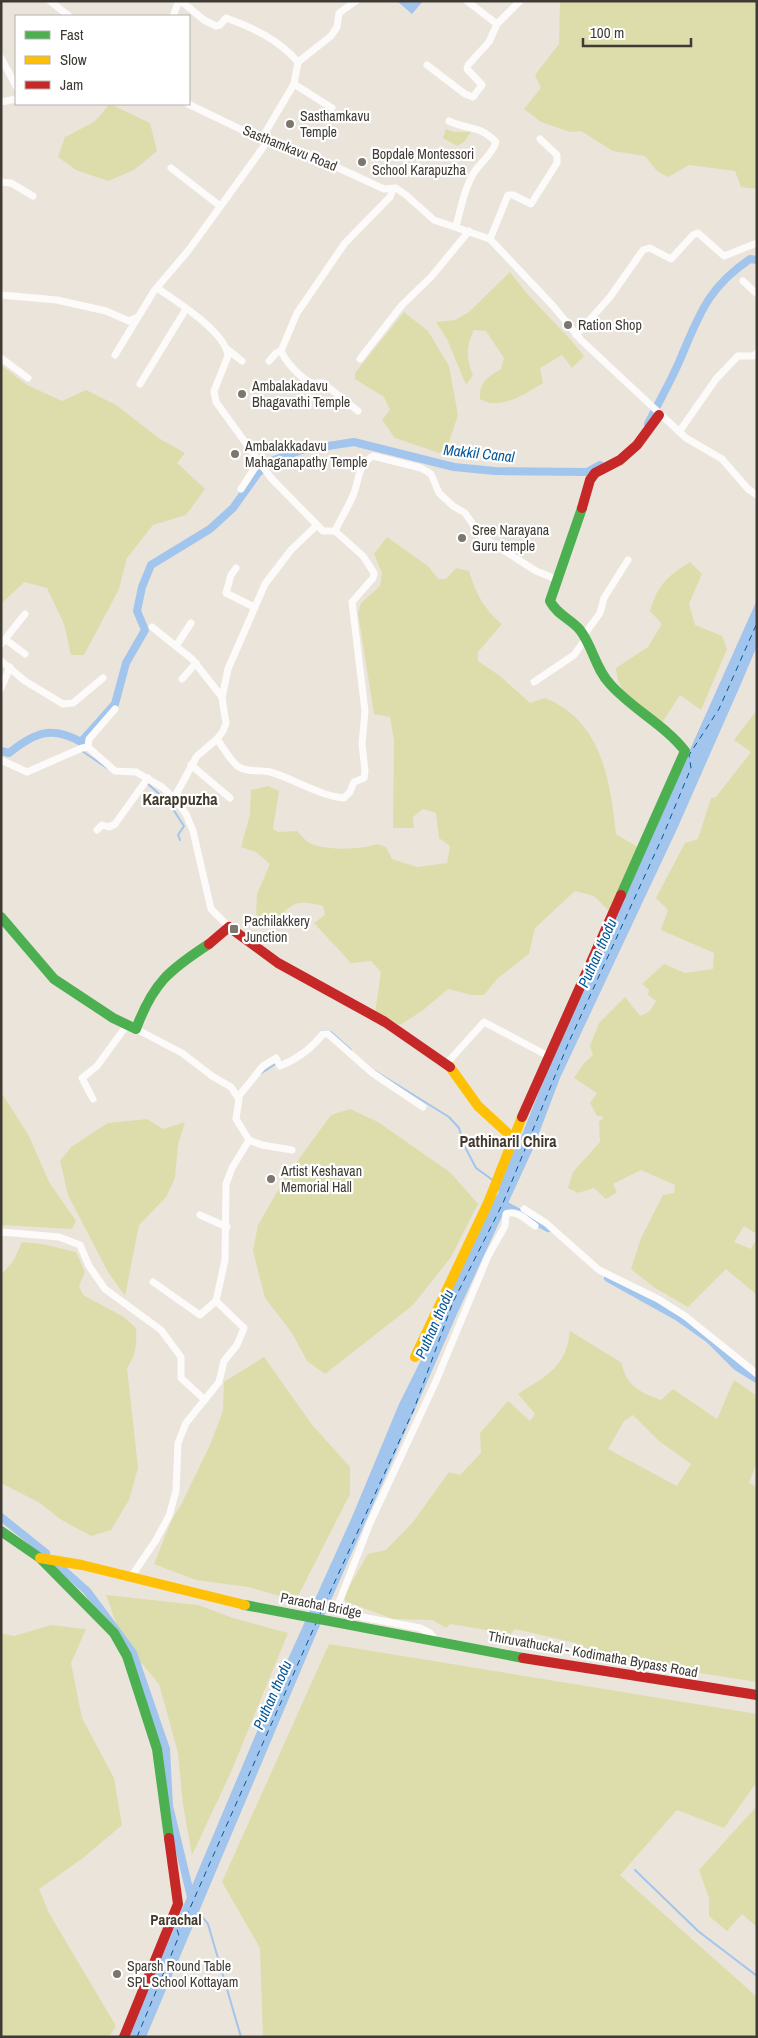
<svg xmlns="http://www.w3.org/2000/svg" width="758" height="2038" font-family="'Archivo Narrow',sans-serif">
  <style>
    .green { fill: #ddddac; fill-rule: evenodd }
    .water { fill: #a1c5ec }
    .lines { fill: none; stroke-linecap: round; stroke-linejoin: round }
    .stream { stroke: #a1c5ec; stroke-width: 2 }
    .canal { stroke: #a1c5ec; stroke-width: 8 }
    .ferry { stroke: #045797; stroke-width: 1; stroke-dasharray: 6 5; stroke-linecap: butt }
    .street { stroke: #fcfbfa; stroke-width: 7 }
    .fast { stroke: #4caf50; stroke-width: 10 }
    .slow { stroke: #ffc107; stroke-width: 10 }
    .jam { stroke: #c62828; stroke-width: 10 }
    .poi-dot { fill: #7b766e; stroke: #fff; stroke-width: 2 }
    .labels { text-anchor: middle; dominant-baseline: central; stroke-width: 4.5; stroke-linejoin: round; paint-order: stroke }
    .poi-label { font-size: 14px; fill: #3f3b34; stroke: #fff; text-anchor: start }
    .street-label { font-size: 14px; fill: #3f3b34; stroke: #fff }
    .water-label { font-size: 15px; font-style: italic; fill: #045797; stroke: #fff }
    .neighbourhood-label { font-size: 15px; font-weight: bold; fill: #42392c; stroke: #fff }
    .quarter-label { font-size: 16px; font-weight: bold; fill: #42392c; stroke: #fff }
  </style>
  <rect width="100%" height="100%" fill="#ebe4db"/>
  <g class="green">
    <polygon points="560,1 757,1 757,189 741,187 735,171 689,165 668,177 657,171 645,156 613,151 581,131 570,132 541,122 524,109 541,88 535,75 559,44"/>
    <polygon points="110,104 150,123 157,151 134,170 108,181 76,170 58,157 65,137 94,122"/>
    <polygon points="446,129 454,132 471,132 464,142 457,146 443,138"/>
    <path d="M510,272c22,31 51,54 74,84l-12,12 -10,-13 -22,13 3,15c-18,11 -43,28 -63,16 -1,-17 8,-22 21,-30l3,-11 -18,-27 -12,-1c-8,15 -8,29 -1,45l-7,10 -19,-46 -11,-17 19,-2 14,-8z"/>
    <polygon points="404,312 428,331 449,366 458,415 446,451 439,453 395,438 382,420 390,410 384,397 355,379 355,373"/>
    <polygon points="1,365 27,385 62,401 86,390 116,405 160,439 185,453 177,463 205,489 186,515 153,525 127,558 119,589 84,655 71,655 64,624 47,588 24,582 1,604"/>
    <path d="M387,537l41,29 10,13h8l10,-11 13,3c7,23 15,38 33,53l-24,28v9l22,15 30,27 15,-5c57,23 65,82 71,136l23,14 -29,64 -16,-16 -19,-5 -40,37 -6,26 -31,24 -14,17h-12l-24,-6 -26,22 -22,14 -25,-12 6,-41 -10,-11 -20,2 -37,-40 11,-8 -2,-9c-41,-11 -28,10 -60,15l-7,-7 1,-20 13,-30 -14,-12 -15,-5 9,-32 1,-25 17,-4 11,5 -6,38 5,3 19,-1c3,3 7,8 11,11 13,9 54,8 69,2l9,3 6,12 25,8 30,-4 3,-17 -11,-8 -3,-25 -13,-4 -10,8 1,11h-21l1,-88 -4,-23 -16,-3 -16,-101 3,-10 19,-17 2,-13 -8,-19z"/>
    <path d="M690,562l12,12 -13,30 6,21 27,11 5,13 -26,61 -21,-15 -19,29c-21,-16 -43,-28 -45,-56l32,-21 14,-23 -12,-13c8,-27 17,-34 40,-49z"/>
    <polygon points="757,710 757,1234 744,1226 734,1242 751,1249 757,1238 757,1295 726,1269 688,1307 655,1288 631,1269 641,1238 663,1195 674,1193 675,1185 641,1170 613,1184 617,1192 606,1199 594,1188 578,1193 568,1188 573,1172 600,1142 599,1122 603,1118 602,1116 597,1116 590,1103 597,1093 574,1078 584,1063 593,1055 590,1046 599,1023 625,997 640,1016 650,1011 656,1001 648,995 649,990 642,984 664,964 685,973 713,969 714,953 661,930 668,910 656,898 685,843 698,839 711,798 716,797 751,752 734,740"/>
    <polygon points="1,1092 29,1136 49,1182 76,1221 72,1229 1,1225"/>
    <polygon points="350,1109 378,1122 451,1173 478,1204 451,1257 413,1305 325,1374 307,1361 292,1333 265,1298 253,1251 258,1225 285,1178 331,1115"/>
    <polygon points="147,1119 163,1129 185,1122 178,1145 175,1178 166,1197 139,1225 125,1296 108,1272 68,1195 60,1161 71,1147 108,1123"/>
    <path d="M22,1242l20,2 34,8 9,20 -6,14 4,9 41,22 12,11c1,16 0,27 -9,40l11,100 -9,32 -18,30 -20,6 -31,-17 -20,-16 -39,-20v-208l13,-15z"/>
    <path d="M570,1331l52,32c3,23 20,30 39,37l12,-11 44,30 17,-39 23,16v66l-8,21 8,4v195l-186,-29 5,-10 -61,-14 -4,5 -61,-10 -4,4 -14,-8 -39,-1 -46,-17 -4,-5 25,-43 18,-4 27,-28 36,-50 11,3 21,-22 -1,-20 28,-32 22,20 5,-7 -17,-20c29,-19 48,-26 52,-63zM633,1415l26,26 32,23 -14,22 -69,-37 16,-28z"/>
    <polygon points="264,1357 313,1426 350,1467 350,1494 297,1598 283,1597 248,1587 196,1580 154,1564 172,1519 181,1505 210,1445 223,1411 224,1382"/>
    <polygon points="106,1595 198,1605 233,1618 288,1633 231,1772 192,1855 183,1805 178,1753 159,1684 122,1640"/>
    <polygon points="51,1625 86,1629 71,1663 82,1718 114,1778 122,1825 83,1858 39,1889 49,1913 116,2026 109,2037 1,2037 1,1633 14,1636"/>
    <polygon points="329,1644 757,1714 757,1782 724,1828 677,1810 620,1875 757,1997 757,2037 263,2037 260,1948 222,1882"/>
    <polygon points="757,1806 757,1927 742,1914 727,1931 709,1916 709,1898 699,1870"/>
  </g>
  <g class="water">
    <polygon points="397,1 423,1 412,14"/>
    <polygon points="757,600 757,646 740,686 677,829 560,1078 533,1149 457,1314 317,1632 146,2037 128,2037 280,1677 352,1517 399,1404 438,1326 448,1294 487,1211 499,1192 496,1185 521,1137 556,1049"/>
  </g>
  <g class="lines">
    <g class="stream">
      <polyline points="82,751 107,768"/>
      <polyline points="147,783 169,803 182,823 184,826 178,835 180,840"/>
      <polyline points="323,1031 331,1032 351,1050"/>
      <polyline points="375,1071 449,1117 459,1128 464,1145 476,1168 494,1181"/>
      <polyline points="260,1074 277,1063"/>
      <polyline points="635,1870 698,1931 757,1976"/>
      <polyline points="197,1910 208,1924 241,2037"/>
    </g>
    <g class="canal">
      <path d="M648,424c10,-21 22,-41 31,-62 20,-46 27,-73 71,-103l7,1"/>
      <path d="M1,751l8,2c25,-20 42,-28 72,-11l34,-38 11,-41 19,-33 -8,-19 5,-24 9,-22 59,-36 23,-21 25,-35 13,-12 31,-11 52,-8 100,25 41,4 92,1 13,-7"/>
      <polyline points="503,1204 548,1228"/>
      <polyline points="608,1278 678,1317 709,1339 736,1366 757,1379"/>
      <polyline points="1,1517 46,1553"/>
      <polyline points="59,1566 87,1591 133,1653 166,1749 169,1806 192,1901"/>
    </g>
    <g class="ferry">
      <polyline points="320,1614 414,1409 453,1302 503,1203 568,1044 662,838 691,768 689,755 719,709 757,623"/>
      <polyline points="137,2037 179,1936 177,1929 183,1924 316,1623"/>
    </g>
    <g class="street">
      <polyline points="50,1 69,16"/>
      <path d="M181,1l23,19 12,6 4,-1 6,-7c28,10 53,22 72,44"/>
      <polyline points="467,1 497,24"/>
      <polyline points="173,16 179,1"/>
      <polyline points="1,58 16,86"/>
      <polyline points="427,65 465,94 473,97 482,85 467,69 468,65 489,42 497,24 520,1"/>
      <polyline points="294,84 332,108"/>
      <polyline points="1,102 16,99"/>
      <polyline points="188,104 267,142 306,153 384,189 396,188 406,195 434,220 490,239 554,307 581,340 686,438 722,459 748,489 757,495"/>
      <path d="M449,121c21,10 29,3 47,21 -4,13 -14,19 -21,29 -10,15 -14,37 -19,55"/>
      <polyline points="262,138 294,84 298,62 331,36 337,27 339,13 356,1"/>
      <polyline points="171,168 220,206"/>
      <polyline points="1,182 11,183 33,196"/>
      <polyline points="490,239 508,195 513,195 531,204 557,163 557,155 540,139"/>
      <polyline points="743,281 757,294"/>
      <path d="M157,288c19,13 69,44 71,68l-14,35 2,11 55,76 52,53h12c6,-13 14,-25 19,-38 6,-16 3,-27 19,-37l48,12 10,6 8,19 14,13 12,7 16,23 55,35 22,9"/>
      <polyline points="1,295 57,300 106,311 129,321 136,318"/>
      <polyline points="576,335 610,297 643,250 650,248 671,259 693,235 698,233 724,256 757,243"/>
      <polyline points="227,349 242,361"/>
      <polyline points="115,355 154,291 188,251 267,142"/>
      <polyline points="1,358 28,378"/>
      <polyline points="360,359 402,305 431,277 469,231"/>
      <polyline points="269,361 276,353 281,351"/>
      <polyline points="140,384 186,309"/>
      <path d="M358,411l-35,-28c-3,-1 -8,1 -11,0 -12,-5 -26,-21 -31,-32l16,-38 48,-70 45,-46 3,-8"/>
      <polyline points="679,432 716,379 738,356 753,356 757,353"/>
      <polyline points="241,489 258,463"/>
      <polyline points="236,568 231,575 226,593 254,607"/>
      <polyline points="152,627 192,659 222,697"/>
      <polyline points="584,635 600,613 604,598 628,560"/>
      <polyline points="5,639 25,654"/>
      <polyline points="1,644 25,614"/>
      <polyline points="176,646 191,623"/>
      <polyline points="1,661 25,681 63,704 73,703 103,678"/>
      <polyline points="182,679 196,663"/>
      <polyline points="534,682 574,655 586,638"/>
      <polyline points="1,688 10,667"/>
      <path d="M217,739c7,9 13,22 22,28 9,6 20,2 31,5 25,7 47,23 74,26l6,-6 4,-10 10,-4 1,-7 -3,-27 3,-33 -13,-109 21,-24 1,-5 -11,-17 -28,-25"/>
      <polyline points="88,747 89,739 115,709"/>
      <polyline points="1,760 27,772 82,748 88,747 115,771 136,772 162,787 176,800 186,814 193,831 211,909 229,927"/>
      <polyline points="191,765 230,798"/>
      <polyline points="174,798 197,756 217,739 223,731 226,723 222,698 228,669 265,584 291,550 317,525"/>
      <polyline points="97,830 102,825 109,827 115,824 148,778"/>
      <polyline points="446,1064 484,1022 550,1057"/>
      <path d="M238,1097l25,-31 13,-8 4,8c18,-7 31,-17 43,-32h5l43,38 52,35"/>
      <polyline points="93,1099 82,1078 97,1066 127,1025"/>
      <polyline points="249,1140 262,1145 292,1150"/>
      <polyline points="524,1209 546,1223 599,1270 658,1299 685,1316 757,1374"/>
      <polyline points="200,1215 227,1227"/>
      <polyline points="1,1232 59,1237 80,1245 89,1266 105,1289 161,1330 181,1357 181,1378 205,1400"/>
      <polyline points="153,1282 200,1315 216,1301"/>
      <polyline points="131,1577 156,1540 169,1516 176,1491 178,1443 186,1423 219,1382 224,1361 237,1345 244,1328 216,1301 225,1260 226,1184 232,1168 249,1140 236,1119 239,1099 231,1087 212,1076 182,1053 136,1029"/>
      <path d="M437,1642l-7,-9 -10,-5 -79,-15 -5,-3 34,-87 66,-142 52,-125 17,-30 1,-12c11,-5 20,6 29,12"/>
    </g>
    <g class="fast">
      <path d="M582,508l-32,93c7,14 21,18 30,29 13,17 15,38 30,54 22,25 55,41 75,67l-64,144"/>
      <path d="M1,917l53,62 59,39 23,11c17,-46 33,-59 73,-85"/>
      <polyline points="1,1531 40,1558 114,1633 127,1656 157,1749 169,1838"/>
      <polyline points="245,1605 523,1658"/>
    </g>
    <g class="slow">
      <polyline points="450,1067 478,1106 513,1138"/>
      <polyline points="415,1357 488,1203 522,1117"/>
      <polyline points="40,1558 82,1565 245,1605"/>
    </g>
    <g class="jam">
      <polyline points="582,508 590,480 595,473 620,460 637,445 659,415"/>
      <polyline points="209,944 229,927 278,963 385,1022 450,1067"/>
      <polyline points="522,1117 621,895"/>
      <polyline points="523,1658 757,1695"/>
      <polyline points="124,2037 178,1904 169,1838"/>
    </g>
  </g>
  <g class="poi-dot">
    <circle cx="290" cy="124" r="5"/>
    <circle cx="362" cy="162" r="5"/>
    <circle cx="568" cy="325" r="5"/>
    <circle cx="242" cy="394" r="5"/>
    <circle cx="235" cy="454" r="5"/>
    <circle cx="462" cy="538" r="5"/>
    <rect x="229" y="924" width="10" height="10" rx="2.5"/>
    <circle cx="271" cy="1179" r="5"/>
    <circle cx="117" cy="1974" r="5"/>
  </g>
  <g class="labels">
    <g class="poi-label">
      <text x="300" y="116">Sasthamkavu<tspan x="300" dy="16">Temple</tspan></text>
      <text x="372" y="154">Bopdale Montessori<tspan x="372" dy="16">School Karapuzha</tspan></text>
      <text x="578" y="325">Ration Shop</text>
      <text x="252" y="386">Ambalakadavu<tspan x="252" dy="16">Bhagavathi Temple</tspan></text>
      <text x="245" y="446">Ambalakkadavu<tspan x="245" dy="16">Mahaganapathy Temple</tspan></text>
      <text x="472" y="530">Sree Narayana<tspan x="472" dy="16">Guru temple</tspan></text>
      <text x="244" y="921">Pachilakkery<tspan x="244" dy="16">Junction</tspan></text>
      <text x="281" y="1171">Artist Keshavan<tspan x="281" dy="16">Memorial Hall</tspan></text>
      <text x="127" y="1966">Sparsh Round Table<tspan x="127" dy="16">SPL School Kottayam</tspan></text>
    </g>
    <g class="street-label">
      <text transform="translate(290 148) rotate(22)">Sasthamkavu Road</text>
      <text transform="translate(321 1605) rotate(11)">Parachal Bridge</text>
      <text transform="translate(593 1654) rotate(10)">Thiruvathuckal - Kodimatha Bypass Road</text>
    </g>
    <g class="water-label">
      <text transform="translate(479 453) rotate(6)">Makkil Canal</text>
      <text transform="translate(597 953) rotate(-66)">Puthan thodu</text>
      <text transform="translate(434 1324) rotate(-66)">Puthan thodu</text>
      <text transform="translate(272 1695) rotate(-66)">Puthan thodu</text>
    </g>
    <g class="neighbourhood-label">
      <text x="176" y="1919">Parachal</text>
    </g>
    <g class="quarter-label">
      <text x="180" y="799">Karappuzha</text>
      <text x="508" y="1141">Pathinaril Chira</text>
    </g>
  </g>
  <rect width="758" height="2038" fill="none" stroke="#3f3b34" stroke-width="5"/>
  <rect x="15" y="15" width="175" height="90" fill="#ffffff" stroke="#b2b1ae"/>
  <rect x="25" y="31" width="25" height="8" fill="#4caf50" stroke="#b2b1ae"/>
  <text x="60" y="40" font-size="15" fill="#3f3b34">Fast</text>
  <rect x="25" y="56" width="25" height="8" fill="#ffc107" stroke="#b2b1ae"/>
  <text x="60" y="65" font-size="15" fill="#3f3b34">Slow</text>
  <rect x="25" y="81" width="25" height="8" fill="#c62828" stroke="#b2b1ae"/>
  <text x="60" y="90" font-size="15" fill="#3f3b34">Jam</text>
  <path d="M583 38v8h108v-8" fill="none" stroke="#3f3b34" stroke-width="2.5"/>
  <text x="590" y="38" font-size="15" fill="#3f3b34" stroke="#ffffff" stroke-width="4" paint-order="stroke">100 m</text>
</svg>
